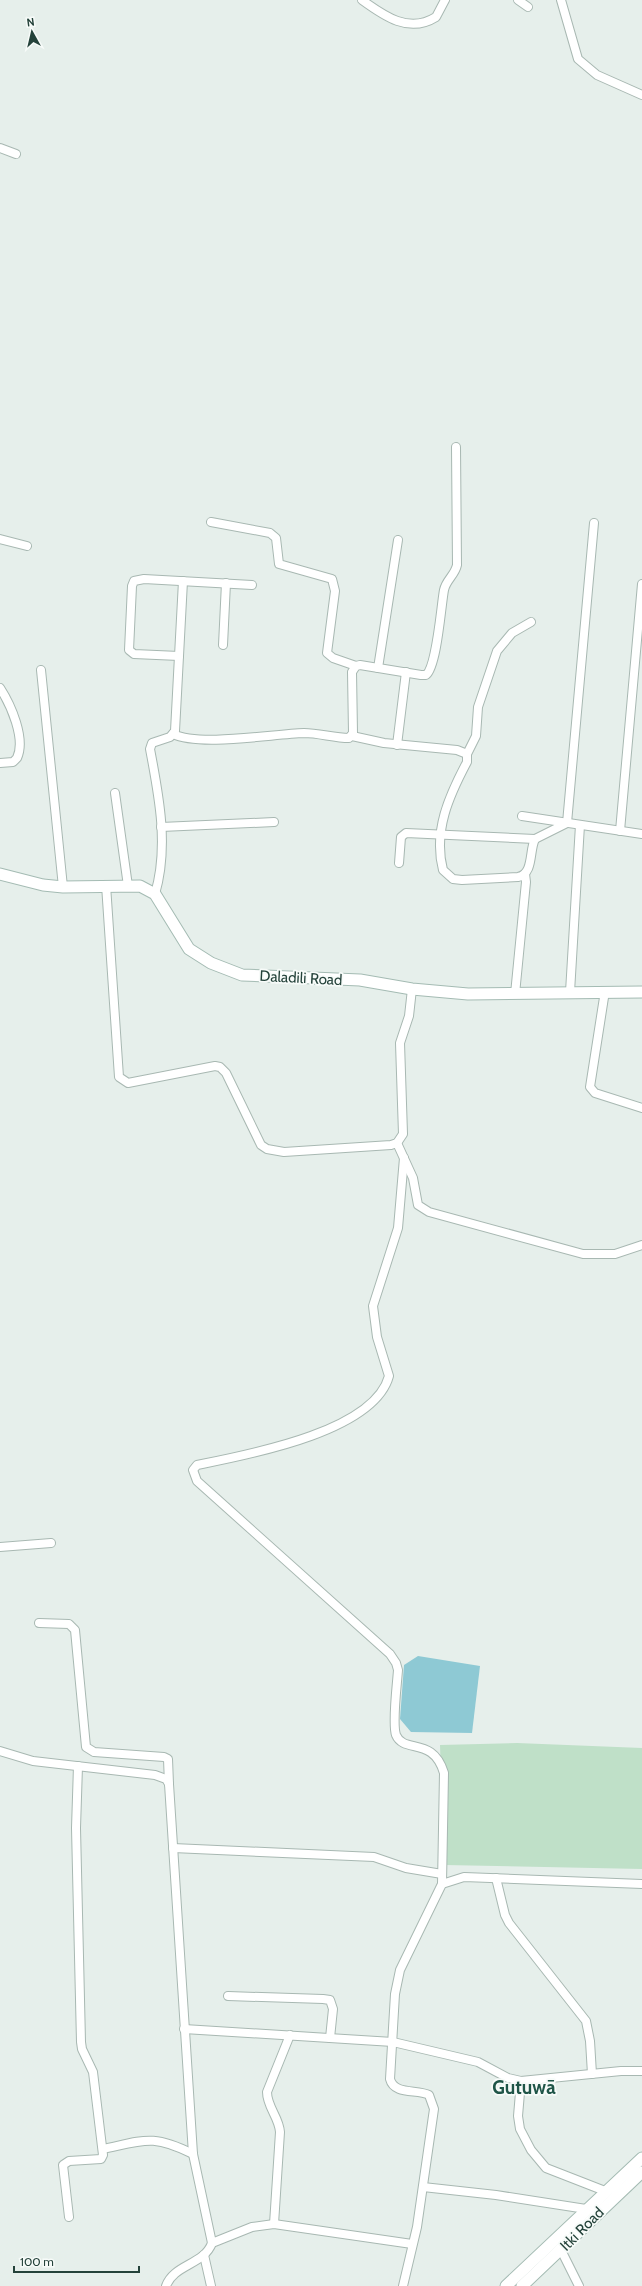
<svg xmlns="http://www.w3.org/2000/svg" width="642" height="2286" font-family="Cabin,sans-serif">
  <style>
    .green { fill: #bfe0c8 }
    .water { fill: #8ec9d4 }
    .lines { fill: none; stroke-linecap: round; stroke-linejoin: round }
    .minor-casing { stroke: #a8b8b2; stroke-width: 10 }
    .secondary-casing { stroke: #a4bbb3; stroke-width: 13 }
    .minor { stroke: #fff; stroke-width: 8 }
    .secondary { stroke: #fff; stroke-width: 11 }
    .labels { text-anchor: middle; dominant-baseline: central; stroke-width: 3.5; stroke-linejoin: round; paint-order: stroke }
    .street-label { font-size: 15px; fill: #24423a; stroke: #f7fbf9 }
    .district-label { font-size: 19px; font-weight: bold; fill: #1f5548; stroke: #f7fbf9 }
  </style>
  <rect width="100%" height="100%" fill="#e6efeb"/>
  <polygon class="green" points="517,1743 642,1748 642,1869 444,1865 440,1745"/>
  <polygon class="water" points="418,1656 480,1666 472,1733 411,1732 400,1719 404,1665"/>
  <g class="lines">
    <defs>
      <g id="minor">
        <path d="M362,0c22,16 47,34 74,17l9,-17"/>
        <polyline points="518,0 528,7"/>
        <polyline points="561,0 578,59 597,75 642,95"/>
        <polyline points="0,148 16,154"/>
        <polyline points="211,522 270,533 276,538 279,564 332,579 335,591 327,653 333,658 356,666"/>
        <polyline points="0,539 27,546"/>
        <polyline points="223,645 226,583"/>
        <polyline points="179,656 134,654 129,650 132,586 134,581 144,579 252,585"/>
        <polyline points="378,668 398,540"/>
        <polyline points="41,670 63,887"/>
        <path d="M0,688c11,17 26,51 17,70l-4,4 -13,1"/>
        <path d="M173,734c27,13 99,0 131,-1 15,0 30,5 45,5l4,-5 -1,-61 4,-6 4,-1 61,10h5c11,-9 15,-69 18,-85 2,-10 11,-15 13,-25l-1,-118"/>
        <path d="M352,736l32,7 73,7 10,4v8c-18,34 -34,69 -24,108l10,9 9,1 56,-3c16,-3 11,-27 17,-38l32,-16 27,-300"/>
        <polyline points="397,745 406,672"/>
        <polyline points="467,754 476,736 478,707 497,651 512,633 531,622"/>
        <polyline points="115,793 128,886"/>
        <polyline points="522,816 642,834"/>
        <polyline points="161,827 274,822"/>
        <polyline points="620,831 642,584"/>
        <polyline points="399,863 401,837 406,833 535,839"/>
        <polyline points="106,885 119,1077 128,1083 215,1066 220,1067 226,1073 261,1145 267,1149 284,1152 391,1145 397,1143 403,1134 400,1043 409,1016 412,989"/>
        <path d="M155,894c14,-47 4,-98 -5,-145l2,-6 18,-6 5,-6 8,-150"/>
        <polyline points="605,991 590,1087 595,1093 642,1108"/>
        <polyline points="570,992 580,825"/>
        <polyline points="515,994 526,882 525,874"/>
        <polyline points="397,1143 413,1178 418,1205 429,1212 583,1254 615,1254 642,1245"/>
        <path d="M404,1158l-6,70 -25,78 4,31 12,39c-15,56 -142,79 -192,89l-4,5 4,11 193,173 6,9 2,7c-1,15 -6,53 -2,65 8,19 37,1 48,38l-2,111"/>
        <polyline points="0,1547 51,1543"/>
        <polyline points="39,1623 69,1624 75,1630 86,1747 94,1752 164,1757 168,1759 169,1784"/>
        <path d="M0,1751l33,10 122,14 11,4 3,5 24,370 19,89c-8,22 -38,21 -46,43"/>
        <polyline points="173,1848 374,1857 406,1868 442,1874"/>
        <polyline points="496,1878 505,1915 509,1923 586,2021 590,2041 592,2074"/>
        <polyline points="228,1996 323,1999 330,2000 333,2009 330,2038"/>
        <polyline points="184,2029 393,2042 478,2062 508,2078 521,2081 621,2071 642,2071"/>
        <polyline points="521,2081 518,2116 520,2129 531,2150 546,2168 605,2191"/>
        <path d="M103,2149c42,-9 50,-15 90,5"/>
        <polyline points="423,2187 496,2195 586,2209"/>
        <polyline points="69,2217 63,2165 69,2161 101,2159 103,2155 93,2072 82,2049 81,2042 76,1828 78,1766"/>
        <path d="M274,2224l6,-92c-1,-15 -13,-25 -13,-40l23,-57"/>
        <polyline points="212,2243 252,2227 274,2224 412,2244"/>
        <polyline points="561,2250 579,2286"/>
        <polyline points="204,2255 211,2286"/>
        <path d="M403,2286l14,-59 17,-118 -5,-14c-12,-6 -35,0 -39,-16l5,-85 5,-24 42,-86 22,-7 178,7"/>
      </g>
      <g id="secondary">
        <polyline points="0,874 43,885 63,887 140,886 155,894 189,949 211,963 242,975 360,980 412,989 468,994 642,992"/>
        <polyline points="506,2286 642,2158"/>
        <polyline points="522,2286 642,2172"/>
      </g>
    </defs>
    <use href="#minor" class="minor-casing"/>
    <use href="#secondary" class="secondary-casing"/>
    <use href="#minor" class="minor"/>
    <use href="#secondary" class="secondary"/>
  </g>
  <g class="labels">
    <g class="street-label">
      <text transform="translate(301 978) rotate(3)">Daladili Road</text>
      <text transform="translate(582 2229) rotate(-45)">Itki Road</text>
    </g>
    <g class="district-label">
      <text x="524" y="2087">Gutuwā</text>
    </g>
  </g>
  <g transform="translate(32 32) rotate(352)" stroke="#f7fbf9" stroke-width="3" paint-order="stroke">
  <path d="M0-3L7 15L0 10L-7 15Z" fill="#24423a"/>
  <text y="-6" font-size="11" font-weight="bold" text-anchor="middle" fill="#24423a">N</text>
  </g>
  <path d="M14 2266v6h125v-6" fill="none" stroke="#24423a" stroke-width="2"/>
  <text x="20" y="2266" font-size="12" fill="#24423a" stroke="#f7fbf9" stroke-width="3" paint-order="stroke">100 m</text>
</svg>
